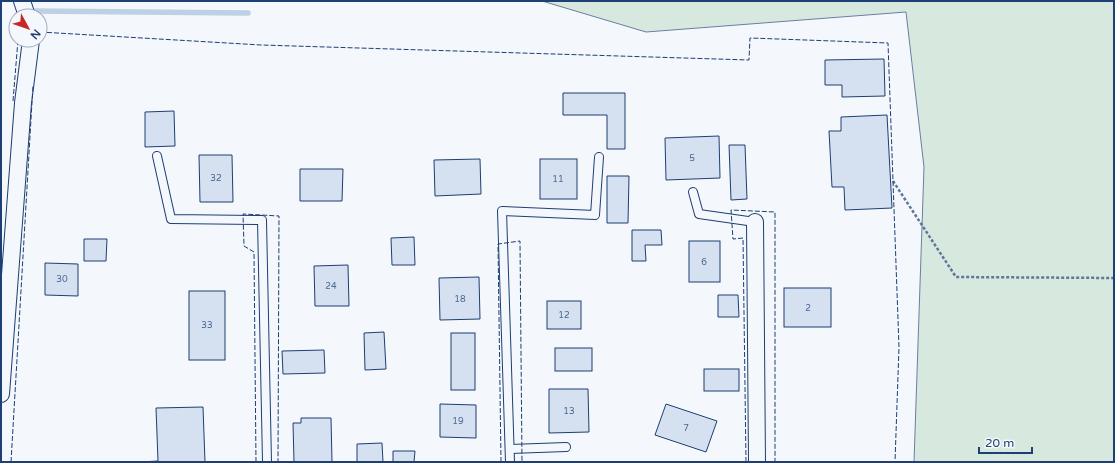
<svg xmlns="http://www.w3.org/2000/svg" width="1115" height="463" font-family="'Varela Round',sans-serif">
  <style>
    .green { fill: #d7e8df; stroke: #687fa3 }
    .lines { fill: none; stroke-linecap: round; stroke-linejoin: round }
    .stream { stroke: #bed0e5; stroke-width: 5.5 }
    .building { fill: #d5e0f0; stroke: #1d3f73 }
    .service-casing { stroke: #1d3f73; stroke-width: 10 }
    .minor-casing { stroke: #1d3f73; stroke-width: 18 }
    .path { stroke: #5e769c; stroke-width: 2.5; stroke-dasharray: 3 2; stroke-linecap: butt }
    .service { stroke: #f4f7fb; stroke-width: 8 }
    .minor { stroke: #f4f7fb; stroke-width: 16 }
    .fence { stroke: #1d3f73; stroke-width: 1; stroke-dasharray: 5 2; stroke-linecap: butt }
    .labels { text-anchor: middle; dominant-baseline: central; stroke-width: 3; stroke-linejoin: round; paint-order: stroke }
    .number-label { font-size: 9px; fill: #4b6792 }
  </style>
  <rect width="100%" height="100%" fill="#f4f7fb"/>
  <polygon class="green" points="542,1 1114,1 1114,462 914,462 924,167 906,12 646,32"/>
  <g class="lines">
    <polyline class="stream" points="32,11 248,13"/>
  </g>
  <g class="building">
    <polygon points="884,59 885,96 842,97 842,85 825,85 825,60"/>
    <polygon points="563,93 625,93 625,149 607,149 607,115 563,115"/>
    <polygon points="174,111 175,146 145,147 145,112"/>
    <polygon points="887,115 892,208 845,210 844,187 832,187 829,131 841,131 841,117"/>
    <polygon points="719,136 720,178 666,180 665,138"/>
    <polygon points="729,145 745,145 747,199 731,200"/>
    <polygon points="199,155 232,155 233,202 200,202"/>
    <polygon points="480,159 481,194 435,196 434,160"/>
    <rect x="540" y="159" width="37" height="40"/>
    <polygon points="300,169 343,169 342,201 300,201"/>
    <polygon points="607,176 629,176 628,223 607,223"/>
    <polygon points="632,230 661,230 662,245 645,245 646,261 632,261"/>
    <polygon points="414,237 415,265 392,265 391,238"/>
    <polygon points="84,239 107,239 106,261 84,261"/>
    <rect x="689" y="241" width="31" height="41"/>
    <polygon points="45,263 78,264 78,296 45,295"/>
    <polygon points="348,265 349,306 315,306 314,266"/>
    <polygon points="479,277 480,319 440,320 439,278"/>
    <rect x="784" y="288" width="47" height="39"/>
    <rect x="189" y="291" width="36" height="69"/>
    <polygon points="718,295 738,295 739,317 718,317"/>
    <rect x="547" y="301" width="34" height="28"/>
    <polygon points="384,332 386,369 365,370 364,333"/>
    <rect x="451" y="333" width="24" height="57"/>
    <rect x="555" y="348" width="37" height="23"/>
    <polygon points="324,350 325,373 283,374 282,351"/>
    <rect x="704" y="369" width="35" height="22"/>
    <polygon points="549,389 588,389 589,432 549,433"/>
    <polygon points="440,404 476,405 476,438 440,437"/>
    <polygon points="666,404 717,421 706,452 655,435"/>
    <polygon points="203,407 205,462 140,462 158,461 156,408"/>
    <polygon points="301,418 331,418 332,462 294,462 293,423 301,423"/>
    <polygon points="382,443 383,462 357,462 357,444"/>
    <polygon points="393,451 415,451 414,462 393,462"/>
  </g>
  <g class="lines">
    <defs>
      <g id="service">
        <polyline points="157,156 171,219 262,220 267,462"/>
        <polyline points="693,192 699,214 755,222"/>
        <polyline points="510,449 566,447"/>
        <polyline points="510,462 502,211 595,215 599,157"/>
      </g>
      <g id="minor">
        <polyline points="22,1 27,16"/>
        <polyline points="755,222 757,462"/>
        <polyline points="1,394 23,103 31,40"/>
      </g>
    </defs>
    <use href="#service" class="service-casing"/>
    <use href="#minor" class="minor-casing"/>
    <polyline class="path" points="893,181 956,277 1114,278"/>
    <use href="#service" class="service"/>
    <use href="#minor" class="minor"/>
    <g class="fence">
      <polyline points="40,32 261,45 749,60 750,38 888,43 899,347 895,462"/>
      <polyline points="13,101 18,40"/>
      <polyline points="11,462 33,85"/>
      <polyline points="256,462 254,252 244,246 243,214 279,216 278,462"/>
      <polyline points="501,462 498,244 520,241 522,462"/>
      <polyline points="746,462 743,238 733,239 731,210 775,212 775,462"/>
    </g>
  </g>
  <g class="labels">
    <g class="number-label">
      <text x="692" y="158">5</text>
      <text x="216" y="178">32</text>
      <text x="558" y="179">11</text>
      <text x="704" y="262">6</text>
      <text x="62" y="279">30</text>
      <text x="331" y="286">24</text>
      <text x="460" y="299">18</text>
      <text x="808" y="308">2</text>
      <text x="564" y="315">12</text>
      <text x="207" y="325">33</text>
      <text x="569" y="411">13</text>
      <text x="458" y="421">19</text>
      <text x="686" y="428">7</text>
    </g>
  </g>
  <rect width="1115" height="463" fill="none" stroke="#1d3f73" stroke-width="4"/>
  <g transform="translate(28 28) rotate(130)"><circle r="19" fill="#f4f7fb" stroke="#9eadc5"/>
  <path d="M0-3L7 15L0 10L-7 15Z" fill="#c62828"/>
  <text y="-6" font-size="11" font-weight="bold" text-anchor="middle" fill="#1d3f73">N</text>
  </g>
  <path d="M979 447v6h53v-6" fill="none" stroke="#1d3f73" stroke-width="2"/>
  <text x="985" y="447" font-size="12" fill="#1d3f73" stroke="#f4f7fb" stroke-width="3" paint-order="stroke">20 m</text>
</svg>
